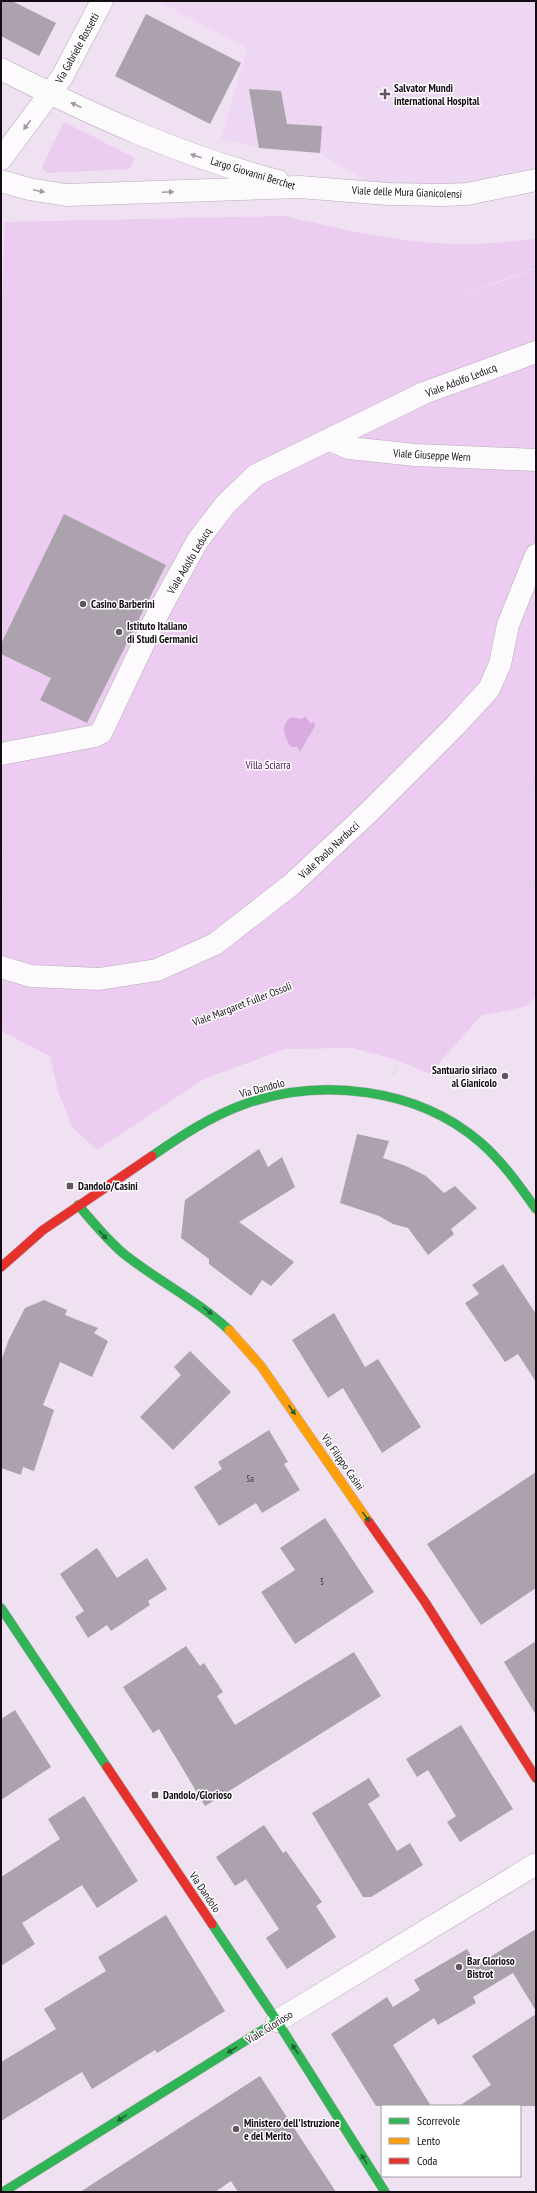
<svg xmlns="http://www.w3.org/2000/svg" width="537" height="2193" font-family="'PT Sans Narrow',sans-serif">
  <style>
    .built { fill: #eed7f2 }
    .green { fill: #ecccf1 }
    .water { fill: #d8acdf }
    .building { fill: #aca2ae }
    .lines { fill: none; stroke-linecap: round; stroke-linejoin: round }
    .street-casing { stroke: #b5abb7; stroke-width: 23 }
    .fast-casing { stroke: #b5abb7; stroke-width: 10 }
    .slow-casing { stroke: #b5abb7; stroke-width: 10 }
    .jam-casing { stroke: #b5abb7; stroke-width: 10 }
    .path { stroke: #d6d3d7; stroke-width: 2.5; stroke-dasharray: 1 3; stroke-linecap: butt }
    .street { stroke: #fdfafd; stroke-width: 22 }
    .fast { stroke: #30b455; stroke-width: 9 }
    .slow { stroke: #ff9f0a; stroke-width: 9 }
    .jam { stroke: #e5322d; stroke-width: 9 }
    .oneway { fill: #a09aa0 }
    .oneway2 { fill: #226035 }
    .poi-dot { fill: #615662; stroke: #fff; stroke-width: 1.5 }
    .labels { text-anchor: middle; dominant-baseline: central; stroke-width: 3; stroke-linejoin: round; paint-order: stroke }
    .number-label { font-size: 9px; fill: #3a313b }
    .street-label { font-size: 11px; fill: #140b15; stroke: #fff }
    .poi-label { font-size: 11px; font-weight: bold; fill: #140b15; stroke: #fff; text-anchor: start }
    .park-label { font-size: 11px; fill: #4f055a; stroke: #fff }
  </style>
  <rect width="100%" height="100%" fill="#efe1f1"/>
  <polygon class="built" points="158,1 536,1 536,180 388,194 319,153 259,148 221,139 247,48"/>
  <g class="green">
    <polygon points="64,122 135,158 130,169 47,173 42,167"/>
    <path d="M284,216c55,13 125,29 182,28 23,0 47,-3 70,-5v28l-144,56 144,-55v728l-9,10 -46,10 -52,58 -29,-13 -47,-13 -68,1 -81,30 -107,71 -25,-23 -14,-36 -8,-35 -49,-25v-713l4,-96z"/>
  </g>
  <path class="water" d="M305,716l5,7 4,-1 1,4 -15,26 -3,-5h-6c-6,-10 -12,-21 0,-30l11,2z"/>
  <g class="building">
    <polygon points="1,1 12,1 56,23 39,56 1,36"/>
    <polygon points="146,14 241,63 210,124 115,76"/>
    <polygon points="249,89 281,91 287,124 322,126 320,153 259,148"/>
    <polygon points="64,514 166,565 87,723 40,700 51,678 1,654 1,644"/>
    <polygon points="357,1134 389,1141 383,1158 406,1166 426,1176 444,1193 455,1186 477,1208 451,1229 454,1234 428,1255 408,1228 393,1224 379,1216 340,1203"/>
    <polygon points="259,1149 268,1167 282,1157 295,1187 239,1222 294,1262 271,1286 262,1280 251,1296 209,1264 209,1259 181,1238 185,1200"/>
    <polygon points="503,1264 536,1314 536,1382 518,1354 505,1362 465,1303 479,1294 472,1285"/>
    <polygon points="44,1300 67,1310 65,1315 98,1328 94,1333 108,1341 92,1377 60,1362 43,1405 54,1410 34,1471 23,1467 21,1475 1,1468 1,1361 9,1339 25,1308"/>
    <polygon points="334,1313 365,1367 378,1359 421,1427 382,1453 343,1388 328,1398 292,1340"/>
    <polygon points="190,1351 231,1392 173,1450 140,1417 181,1375 174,1367"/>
    <polygon points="269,1430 288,1462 284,1464 300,1490 262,1513 256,1503 219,1526 194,1487 222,1469 218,1462"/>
    <polygon points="536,1472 536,1588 481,1625 427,1544"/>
    <polygon points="325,1518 374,1592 295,1644 261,1592 295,1570 280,1548"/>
    <polygon points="97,1548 117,1578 147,1558 167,1589 148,1601 150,1605 111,1631 107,1625 88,1638 75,1617 84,1611 60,1574"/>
    <polygon points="536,1641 536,1715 504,1662"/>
    <polygon points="186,1646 200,1666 204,1663 223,1692 217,1696 235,1725 354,1652 381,1696 205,1806 159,1729 153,1733 123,1687"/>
    <polygon points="15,1710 51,1767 1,1800 1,1719"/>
    <polygon points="461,1725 513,1809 460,1842 447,1822 456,1816 428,1770 417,1777 406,1759"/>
    <polygon points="369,1778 380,1796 368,1804 397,1851 410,1843 423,1865 371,1897 363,1897 312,1813"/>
    <polygon points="84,1796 138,1881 97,1908 82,1885 22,1923 35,1944 1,1966 1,1877 60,1839 48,1819"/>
    <polygon points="264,1825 283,1853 286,1851 322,1902 316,1906 336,1937 287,1969 266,1938 279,1929 246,1879 235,1886 216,1857"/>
    <polygon points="166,1915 225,2011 157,2053 155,2050 92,2089 82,2072 1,2121 1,2062 56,2029 44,2009 106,1971 98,1957"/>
    <polygon points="536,1929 536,2011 513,1973 473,1997 476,2003 438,2025 434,2018 393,2045 431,2106 376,2106 331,2034 387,1997 393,2007 420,1990 414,1980 467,1949 477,1965"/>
    <polygon points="536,2014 536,2106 459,2106 491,2085 472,2056"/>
    <polygon points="260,2076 336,2192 238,2192 231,2181 215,2192 80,2192"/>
  </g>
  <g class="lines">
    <defs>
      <g id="street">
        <path d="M1,69c89,45 180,87 277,112"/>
        <polyline points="1,159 62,77 102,1"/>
        <polyline points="1,181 29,189 66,195 300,187 388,194 442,195 467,194 536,180"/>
        <polyline points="330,440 349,448 415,455 536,460"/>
        <polyline points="1,754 95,736 101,733 159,611 198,540 225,505 256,475 424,393 536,352"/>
        <polyline points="1,967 31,976 99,979 157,970 215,944 291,885 369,812 455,726 489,689 500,664 508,625 536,555"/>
        <polyline points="277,2021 536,1864"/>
      </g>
      <g id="fast">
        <path d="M152,1156c29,-20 59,-40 93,-52 76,-27 172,-16 235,38 22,19 39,43 56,67"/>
        <path d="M78,1205c15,17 29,35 46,49 34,27 73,46 105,76"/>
        <polyline points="1,1608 107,1767"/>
        <polyline points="212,1924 277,2021 385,2192"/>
        <polyline points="3,2192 277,2021"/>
      </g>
      <polyline id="slow" points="229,1330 261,1366 369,1522"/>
      <g id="jam">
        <polyline points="1,1267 43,1230 152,1156"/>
        <polyline points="369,1522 425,1602 536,1778"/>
        <polyline points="107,1767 212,1924"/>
      </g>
    </defs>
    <use href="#street" class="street-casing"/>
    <use href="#fast" class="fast-casing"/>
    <use href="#slow" class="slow-casing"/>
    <use href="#jam" class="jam-casing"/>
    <g class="path">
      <path d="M45,140c15,6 37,17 51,1"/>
      <polyline points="69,150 86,170"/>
      <polyline points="87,170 97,141"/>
      <circle cx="39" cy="256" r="14"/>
      <path d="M49,245l148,-8 61,5c23,36 37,74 51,114"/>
      <polyline points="49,266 88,303"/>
      <circle cx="97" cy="309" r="11"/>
      <polyline points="105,316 185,383"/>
      <path d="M95,320l-9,28 -34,48 -17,28 1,23c5,5 11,12 17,17 16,10 78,14 96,9 5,-1 8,-6 13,-8 23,-9 54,-22 78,-8"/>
      <polyline points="234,360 273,375 282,384 285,396 296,406 330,412"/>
      <polyline points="161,465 159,461 185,383 205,368 233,360 288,353 327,362 536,282"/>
      <path d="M235,531c4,26 1,51 2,77 1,25 12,49 19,72l20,-3 71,-58"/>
      <path d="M458,540c26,-15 34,-14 61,-2"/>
      <polyline points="340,543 433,592"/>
      <polyline points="239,553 264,571 276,573 306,571 382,509 412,480"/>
      <path d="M306,571c36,21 53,77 69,114"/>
      <circle cx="189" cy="679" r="16"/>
      <polyline points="160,666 174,673"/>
      <polyline points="276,677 279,707"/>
      <polyline points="205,685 271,717"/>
      <polyline points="244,703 256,680"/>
      <polyline points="330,716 414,656 430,641 437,619 431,572 458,540 469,481"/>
      <path d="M109,757l10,27 2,35c10,7 10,20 11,31"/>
      <circle cx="179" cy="818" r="14"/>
      <path d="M203,812c23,-22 42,-43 59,-71"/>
      <polyline points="125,822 152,816 168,808"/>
      <polyline points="193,823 203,812 232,838"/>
      <polyline points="105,827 121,819"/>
      <path d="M19,853c22,11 44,31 58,50"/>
      <polyline points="110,855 132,850 149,851 166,843 172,831"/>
      <path d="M1,856c14,-3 40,-11 49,0l49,3 11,-4 -5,-28 -30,-23 -51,-29"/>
      <polyline points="505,863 536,889"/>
      <path d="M1,901c25,3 50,2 75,2 27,1 48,8 75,-2 15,-4 29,-16 41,-25 55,-45 97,-103 138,-160l-20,-16 -16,-3c-19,13 -49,39 -21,60 8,6 18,11 27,17 -2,29 -4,49 35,36"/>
      <polyline points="436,928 458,920 491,891 505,863 502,841 536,780"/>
      <polyline points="1,1011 81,1050 151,1039 345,965 435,928 453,941 471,963"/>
      <path d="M393,1073l20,-33 42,-32c2,-14 -1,-23 12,-31l4,-14 59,-78"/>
    </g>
    <use href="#street" class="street"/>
    <use href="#fast" class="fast"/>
    <use href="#slow" class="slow"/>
    <use href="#jam" class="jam"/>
  </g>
  <defs><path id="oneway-solid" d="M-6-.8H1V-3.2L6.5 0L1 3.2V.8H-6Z"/></defs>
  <g class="oneway">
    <use href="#oneway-solid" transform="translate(76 105) rotate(-156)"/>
    <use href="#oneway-solid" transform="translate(27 125) rotate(127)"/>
    <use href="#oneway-solid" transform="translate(196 156) rotate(-162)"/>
    <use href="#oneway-solid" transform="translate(39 191) rotate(12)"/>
    <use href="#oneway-solid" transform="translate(168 192) rotate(-2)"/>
  </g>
  <g class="oneway2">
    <use href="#oneway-solid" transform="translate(103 1235) rotate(47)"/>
    <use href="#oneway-solid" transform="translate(208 1311) rotate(39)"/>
    <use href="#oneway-solid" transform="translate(292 1410) rotate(55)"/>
    <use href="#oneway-solid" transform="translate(366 1517) rotate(55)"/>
    <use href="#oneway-solid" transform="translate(295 2049) rotate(-123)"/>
    <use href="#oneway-solid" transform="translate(232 2050) rotate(148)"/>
    <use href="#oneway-solid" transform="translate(122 2118) rotate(148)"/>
    <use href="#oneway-solid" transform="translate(364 2159) rotate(-122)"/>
  </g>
  <g class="poi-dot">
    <path d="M383 88h4v4h4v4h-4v4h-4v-4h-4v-4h4z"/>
    <circle cx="83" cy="604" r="4"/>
    <circle cx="119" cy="632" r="4"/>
    <circle cx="505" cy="1076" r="4"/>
    <rect x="66" y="1182" width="8" height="8" rx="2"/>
    <rect x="151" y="1791" width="8" height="8" rx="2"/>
    <circle cx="459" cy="1967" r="4"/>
    <circle cx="236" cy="2129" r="4"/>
  </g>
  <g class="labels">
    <g class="number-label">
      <text x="250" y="1478">5a</text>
      <text x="322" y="1581">5</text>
    </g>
    <g class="street-label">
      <text transform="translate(77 48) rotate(-61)">Via Gabriele Rossetti</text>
      <text transform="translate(253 173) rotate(17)">Largo Giovanni Berchet</text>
      <text transform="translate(407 192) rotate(2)">Viale delle Mura Gianicolensi</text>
      <text transform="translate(461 380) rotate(-21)">Viale Adolfo Leducq</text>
      <text transform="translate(432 455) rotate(3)">Viale Giuseppe Wern</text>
      <text transform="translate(189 561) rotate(-59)">Viale Adolfo Leducq</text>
      <text transform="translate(329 850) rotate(-43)">Viale Paolo Narducci</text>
      <text transform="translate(242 1004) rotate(-21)">Viale Margaret Fuller Ossoli</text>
      <text transform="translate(262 1088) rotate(-15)">Via Dandolo</text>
      <text transform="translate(343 1462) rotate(55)">Via Filippo Casini</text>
      <text transform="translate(205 1892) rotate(56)">Via Dandolo</text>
      <text transform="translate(269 2027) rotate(-32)">Viale Glorioso</text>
    </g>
    <g class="poi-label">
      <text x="394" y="88">Salvator Mundi<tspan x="394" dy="13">international Hospital</tspan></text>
      <text x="91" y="604">Casino Barberini</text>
      <text x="127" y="626">Istituto Italiano<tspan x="127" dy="13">di Studi Germanici</tspan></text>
      <text x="497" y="1070" text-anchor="end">Santuario siriaco<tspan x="497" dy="13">al Gianicolo</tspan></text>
      <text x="78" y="1186">Dandolo/Casini</text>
      <text x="163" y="1795">Dandolo/Glorioso</text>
      <text x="467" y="1961">Bar Glorioso<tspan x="467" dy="13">Bistrot</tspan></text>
      <text x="244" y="2123">Ministero dell'Istruzione<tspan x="244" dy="13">e del Merito</tspan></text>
    </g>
    <g class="park-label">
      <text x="268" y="765">Villa Sciarra</text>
    </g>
  </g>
  <rect width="537" height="2193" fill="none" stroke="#140b15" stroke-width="4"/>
  <rect x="381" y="2105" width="140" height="72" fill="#ffffff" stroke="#a19da1"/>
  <rect x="389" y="2118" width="20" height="6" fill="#30b455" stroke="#a19da1"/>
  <text x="417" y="2125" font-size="12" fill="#140b15">Scorrevole</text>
  <rect x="389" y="2138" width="20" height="6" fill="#ff9f0a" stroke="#a19da1"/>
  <text x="417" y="2145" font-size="12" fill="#140b15">Lento</text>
  <rect x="389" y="2158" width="20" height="6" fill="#e5322d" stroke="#a19da1"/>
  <text x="417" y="2165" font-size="12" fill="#140b15">Coda</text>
</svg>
